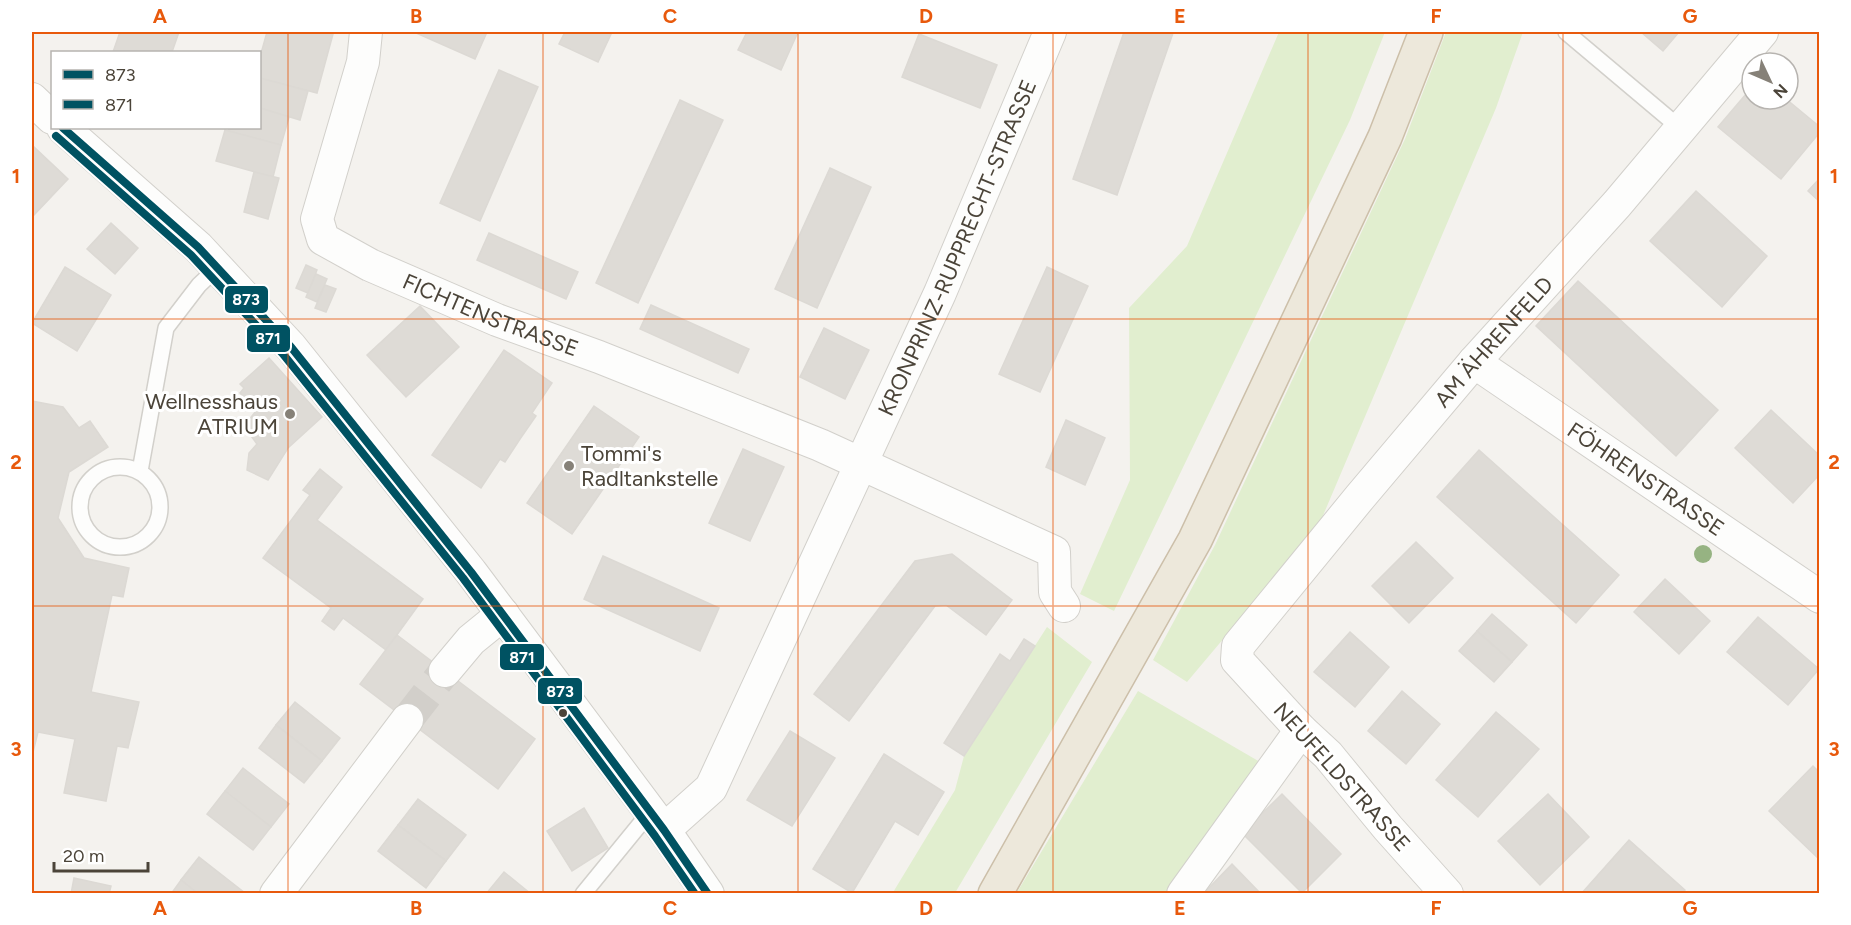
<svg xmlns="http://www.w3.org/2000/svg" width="1851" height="925" font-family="Figtree,sans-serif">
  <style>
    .green { fill: #e1eecf }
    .building { fill: #dedbd6; stroke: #dcd9d4; stroke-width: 1.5 }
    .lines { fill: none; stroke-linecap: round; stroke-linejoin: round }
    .street-tunnel { stroke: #d2cfca; stroke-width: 32; stroke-dasharray: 32 16; stroke-linecap: butt }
    .lane-casing { stroke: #d2d0cb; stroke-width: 18 }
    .street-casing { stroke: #d2d0cb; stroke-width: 34 }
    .highway-casing { stroke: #ccbfa9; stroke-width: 36 }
    .lane { stroke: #fdfdfc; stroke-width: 15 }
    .street { stroke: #fdfdfc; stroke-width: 32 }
    .highway { stroke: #ede8db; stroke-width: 33 }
    .bus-1-casing { stroke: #fff; stroke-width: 12 }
    .bus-2-casing { stroke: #fff; stroke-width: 12 }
    .bus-1 { stroke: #005262; stroke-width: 8 }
    .bus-2 { stroke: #005262; stroke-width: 8 }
    .tree { fill: #96b382 }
    .grid { fill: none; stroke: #e8590c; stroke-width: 1.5; stroke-opacity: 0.55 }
    .poi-dot { fill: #868178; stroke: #fff; stroke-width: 2 }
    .bus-dot { fill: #4b4439; stroke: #fff; stroke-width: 2 }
    .labels { text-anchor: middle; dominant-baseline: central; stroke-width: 6; stroke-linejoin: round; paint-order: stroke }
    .street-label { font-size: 22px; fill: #4b4439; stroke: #fff }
    .poi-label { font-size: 22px; fill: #4b4439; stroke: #fff; text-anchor: end }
    .line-badge { stroke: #fff; stroke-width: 2 }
    .badge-label { font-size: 16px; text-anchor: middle; font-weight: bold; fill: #fff }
    .neatline { fill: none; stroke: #e8590c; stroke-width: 2 }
    .grid-label { font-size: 20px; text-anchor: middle; font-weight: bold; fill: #e8590c }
  </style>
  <rect width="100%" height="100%" fill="#f4f2ee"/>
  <g class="green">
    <polygon points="1279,32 1385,32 1350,120 1114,611 1080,594 1130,480 1129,308 1187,246"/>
    <polygon points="1446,32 1523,32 1496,108 1319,525 1187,682 1153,660 1215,545 1405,139"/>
    <polygon points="1047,627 1092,662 955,893 892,894 955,790 964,756"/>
    <polygon points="1138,691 1260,762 1172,893 1016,894"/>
  </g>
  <g class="building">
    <polygon points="120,32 179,32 172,52 113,52"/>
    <polygon points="267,32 325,32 333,34 317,93 260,78 260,57"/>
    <polygon points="414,32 487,32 475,59"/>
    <polygon points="565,32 612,32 598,62 559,44"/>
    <polygon points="747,32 798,32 781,70 738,50"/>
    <polygon points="1124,32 1173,33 1117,195 1073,179"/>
    <polygon points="1641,32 1679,32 1663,51"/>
    <polygon points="919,34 997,65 980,108 902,77"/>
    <polygon points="499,70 538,87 480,221 440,203"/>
    <polygon points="260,78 308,91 300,120 260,108"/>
    <polygon points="1752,87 1752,99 1786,99 1820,127 1820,132 1781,179 1718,127"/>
    <polygon points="680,100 723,120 638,303 596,283"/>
    <polygon points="260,108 289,117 281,145 228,131 229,128 260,128"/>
    <polygon points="225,130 281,145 273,177 216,161"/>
    <polygon points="33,146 68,179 32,217 32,148"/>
    <polygon points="830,168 871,187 817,308 775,289"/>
    <polygon points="254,172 279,178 268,219 244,212"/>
    <polygon points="1820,178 1820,202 1808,191"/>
    <polygon points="1696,191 1767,256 1722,307 1650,241"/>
    <polygon points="111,223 138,248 115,274 87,249"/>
    <polygon points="489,233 578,272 566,299 477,260"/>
    <polygon points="306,265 317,270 308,293 296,288"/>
    <polygon points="65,267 111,295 77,351 32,323"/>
    <polygon points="1047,267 1088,286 1040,392 999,374"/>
    <polygon points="316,274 327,279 317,302 306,297"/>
    <polygon points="1578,281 1718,410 1676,456 1536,326"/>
    <polygon points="325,285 336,289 326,312 315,308"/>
    <polygon points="651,305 749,349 738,373 640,329"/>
    <polygon points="420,306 459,347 406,397 367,355"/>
    <polygon points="824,328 869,350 845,399 800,377"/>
    <polygon points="504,350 552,383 532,413 536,416 520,439 505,462 500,459 481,488 432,455"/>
    <polygon points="269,358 322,417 288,448 268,480 247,470 249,453 257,444 244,426 256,411 240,393 244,388 240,384"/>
    <polygon points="32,401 63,407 79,428 90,421 108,447 69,472 58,518 84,558 129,568 123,597 112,595 91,692 139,702 128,748 117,746 106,801 64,793 75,739 38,732 32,756"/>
    <polygon points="594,406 639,437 572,534 527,503"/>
    <polygon points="1771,410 1820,456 1820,474 1793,503 1735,448"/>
    <polygon points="1066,420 1105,438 1085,485 1046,467"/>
    <polygon points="743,449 784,467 750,541 709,523"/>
    <polygon points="1479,450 1619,575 1576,623 1437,497"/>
    <polygon points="320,469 342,487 317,520 423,599 386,650 343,618 334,630 322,621 331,608 263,558 310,495 303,490"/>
    <polygon points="1416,542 1453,578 1409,623 1372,586"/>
    <polygon points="952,554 1012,600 986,635 946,605 935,606 849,721 814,694 915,561"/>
    <polygon points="603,556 719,608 700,651 584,599"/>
    <polygon points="1665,579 1710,621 1679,654 1634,612"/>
    <polygon points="1492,614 1527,645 1512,662 1477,631"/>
    <polygon points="1758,617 1819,669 1788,705 1727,652"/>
    <polygon points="1477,631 1512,662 1494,682 1459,651"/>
    <polygon points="1350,632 1389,667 1355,707 1314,672"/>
    <polygon points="397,635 535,739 498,789 360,684"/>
    <polygon points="1024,639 1035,646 964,756 944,743 1000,654 1010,661"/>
    <polygon points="1402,691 1440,724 1406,764 1368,731"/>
    <polygon points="295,702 340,738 322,761 276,725"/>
    <polygon points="1496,712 1539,749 1478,817 1436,780"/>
    <polygon points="276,725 322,761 304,783 259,748"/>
    <polygon points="790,731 835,758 792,826 747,800"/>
    <polygon points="884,754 944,792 918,835 895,821 852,893 813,869"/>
    <polygon points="1813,766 1820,773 1820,860 1769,811"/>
    <polygon points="243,768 289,804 271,827 225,791"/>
    <polygon points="225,791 271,827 253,850 207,814"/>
    <polygon points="1282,794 1341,854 1302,893 1242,833"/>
    <polygon points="1548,794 1589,837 1540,885 1498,841"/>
    <polygon points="418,799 466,835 446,861 398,825"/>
    <polygon points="584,808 608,848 572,871 547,831"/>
    <polygon points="398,825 446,861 426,888 378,851"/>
    <polygon points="1629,840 1685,890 1682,894 1581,894"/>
    <polygon points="199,857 245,893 198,894 181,880"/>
    <polygon points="1232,864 1261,894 1203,894"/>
    <polygon points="504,872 531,894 486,894"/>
    <polygon points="74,878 111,886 109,894 71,894"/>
    <polygon points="181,880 198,894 171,894"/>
  </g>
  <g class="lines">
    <polyline class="street-tunnel" points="407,720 445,671"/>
    <defs>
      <g id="lane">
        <polyline points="1566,32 1680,128"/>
        <circle cx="120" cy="507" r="40"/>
        <polyline points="140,471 166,328 199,285 217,268"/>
        <polyline points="583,894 650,812"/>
      </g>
      <g id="street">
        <path id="s1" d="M366,32l-3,30 -46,157 6,20 47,26 127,55 102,37 221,88 234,107 1,40 9,14"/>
        <polyline points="32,99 52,118"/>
        <polyline points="63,128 198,247 291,347 471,572 664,830 708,894"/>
        <path id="s2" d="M1474,362l346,235"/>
        <polyline points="445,671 471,640 503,614"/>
        <path id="s3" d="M664,830l47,-42 229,-495 110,-261"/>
        <polyline points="276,894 407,720"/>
        <polyline points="1183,894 1301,730"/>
        <path id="s4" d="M1447,894l-59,-66 -60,-73 -27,-25 -64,-70 1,-14 122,-149 114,-135 143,-158 145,-172"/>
      </g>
      <polyline id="highway" points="995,894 1195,540 1385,137 1426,32"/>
    </defs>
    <use href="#lane" class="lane-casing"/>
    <use href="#street" class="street-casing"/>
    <use href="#highway" class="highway-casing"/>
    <use href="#lane" class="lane"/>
    <use href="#street" class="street"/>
    <use href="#highway" class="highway"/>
    <defs>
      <polyline id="bus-1" points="63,128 198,247 291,347 471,572 664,830 708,894"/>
      <polyline id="bus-2" points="56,136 191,255 283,354 463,578 655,836 695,894"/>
    </defs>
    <use href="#bus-1" class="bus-1-casing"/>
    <use href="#bus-2" class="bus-2-casing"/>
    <use href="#bus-1" class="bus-1"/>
    <use href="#bus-2" class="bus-2"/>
  </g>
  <circle class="tree" cx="1703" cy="554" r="9"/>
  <path class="grid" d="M288,32v862M543,32v862M798,32v862M1053,32v862M1308,32v862M1563,32v862M32,319h1788M32,606h1788"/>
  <g class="poi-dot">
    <circle cx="290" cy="414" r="6"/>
    <circle cx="569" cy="466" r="6"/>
  </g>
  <circle class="bus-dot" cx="563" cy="713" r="5"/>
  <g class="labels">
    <g class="street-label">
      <text stroke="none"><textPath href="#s3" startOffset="657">KRONPRINZ-RUPPRECHT-STRASSE</textPath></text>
      <text stroke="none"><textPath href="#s1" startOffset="399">FICHTENSTRASSE</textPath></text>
      <text stroke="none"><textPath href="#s4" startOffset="726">AM ÄHRENFELD</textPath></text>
      <text stroke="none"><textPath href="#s2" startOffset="208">FÖHRENSTRASSE</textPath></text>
      <text transform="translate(1342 777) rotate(48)">NEUFELDSTRASSE</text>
    </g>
    <g class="poi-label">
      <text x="278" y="401">Wellnesshaus<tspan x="278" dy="25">ATRIUM</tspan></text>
      <text x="581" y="453" text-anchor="start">Tommi's<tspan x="581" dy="25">Radltankstelle</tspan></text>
    </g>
  </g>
  <g class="line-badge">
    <rect x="224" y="285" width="45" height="29" rx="6" fill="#005262"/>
    <rect x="246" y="324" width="45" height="29" rx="6" fill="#005262"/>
    <rect x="499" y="643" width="46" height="28" rx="6" fill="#005262"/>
    <rect x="537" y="677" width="46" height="28" rx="6" fill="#005262"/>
  </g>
  <g class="badge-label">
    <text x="246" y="305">873</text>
    <text x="268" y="344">871</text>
    <text x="522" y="663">871</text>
    <text x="560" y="697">873</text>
  </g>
  <rect width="1851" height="925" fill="none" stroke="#ffffff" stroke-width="66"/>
  <rect x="51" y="51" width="210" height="78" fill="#ffffff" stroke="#b7b4b0" stroke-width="1.5"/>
  <rect x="63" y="70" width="30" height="9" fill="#005262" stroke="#b7b4b0" stroke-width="1.5"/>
  <text x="105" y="81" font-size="18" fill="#4b4439">873</text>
  <rect x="63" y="100" width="30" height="9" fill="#005262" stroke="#b7b4b0" stroke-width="1.5"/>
  <text x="105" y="111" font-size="18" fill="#4b4439">871</text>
  <g transform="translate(1770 81) rotate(134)"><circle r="28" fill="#ffffff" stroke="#b7b4b0" stroke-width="1.5"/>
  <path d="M0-4.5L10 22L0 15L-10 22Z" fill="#868178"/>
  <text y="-9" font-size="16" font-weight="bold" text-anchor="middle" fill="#4b4439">N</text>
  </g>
  <path d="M54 862v9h94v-9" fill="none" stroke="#4b4439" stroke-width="3"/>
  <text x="63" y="862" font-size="18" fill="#4b4439" stroke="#ffffff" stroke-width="4.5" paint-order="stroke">20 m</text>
  <rect x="33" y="33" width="1785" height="859" class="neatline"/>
  <g class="grid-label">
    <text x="160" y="23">A</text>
    <text x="416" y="23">B</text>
    <text x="670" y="23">C</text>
    <text x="926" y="23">D</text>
    <text x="1180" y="23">E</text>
    <text x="1436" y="23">F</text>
    <text x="1690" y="23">G</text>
    <text x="16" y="183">1</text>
    <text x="1834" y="183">1</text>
    <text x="16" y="469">2</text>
    <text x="1834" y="469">2</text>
    <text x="16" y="756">3</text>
    <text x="1834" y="756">3</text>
    <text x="160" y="915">A</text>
    <text x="416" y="915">B</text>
    <text x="670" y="915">C</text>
    <text x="926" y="915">D</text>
    <text x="1180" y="915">E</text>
    <text x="1436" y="915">F</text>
    <text x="1690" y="915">G</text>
  </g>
</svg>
